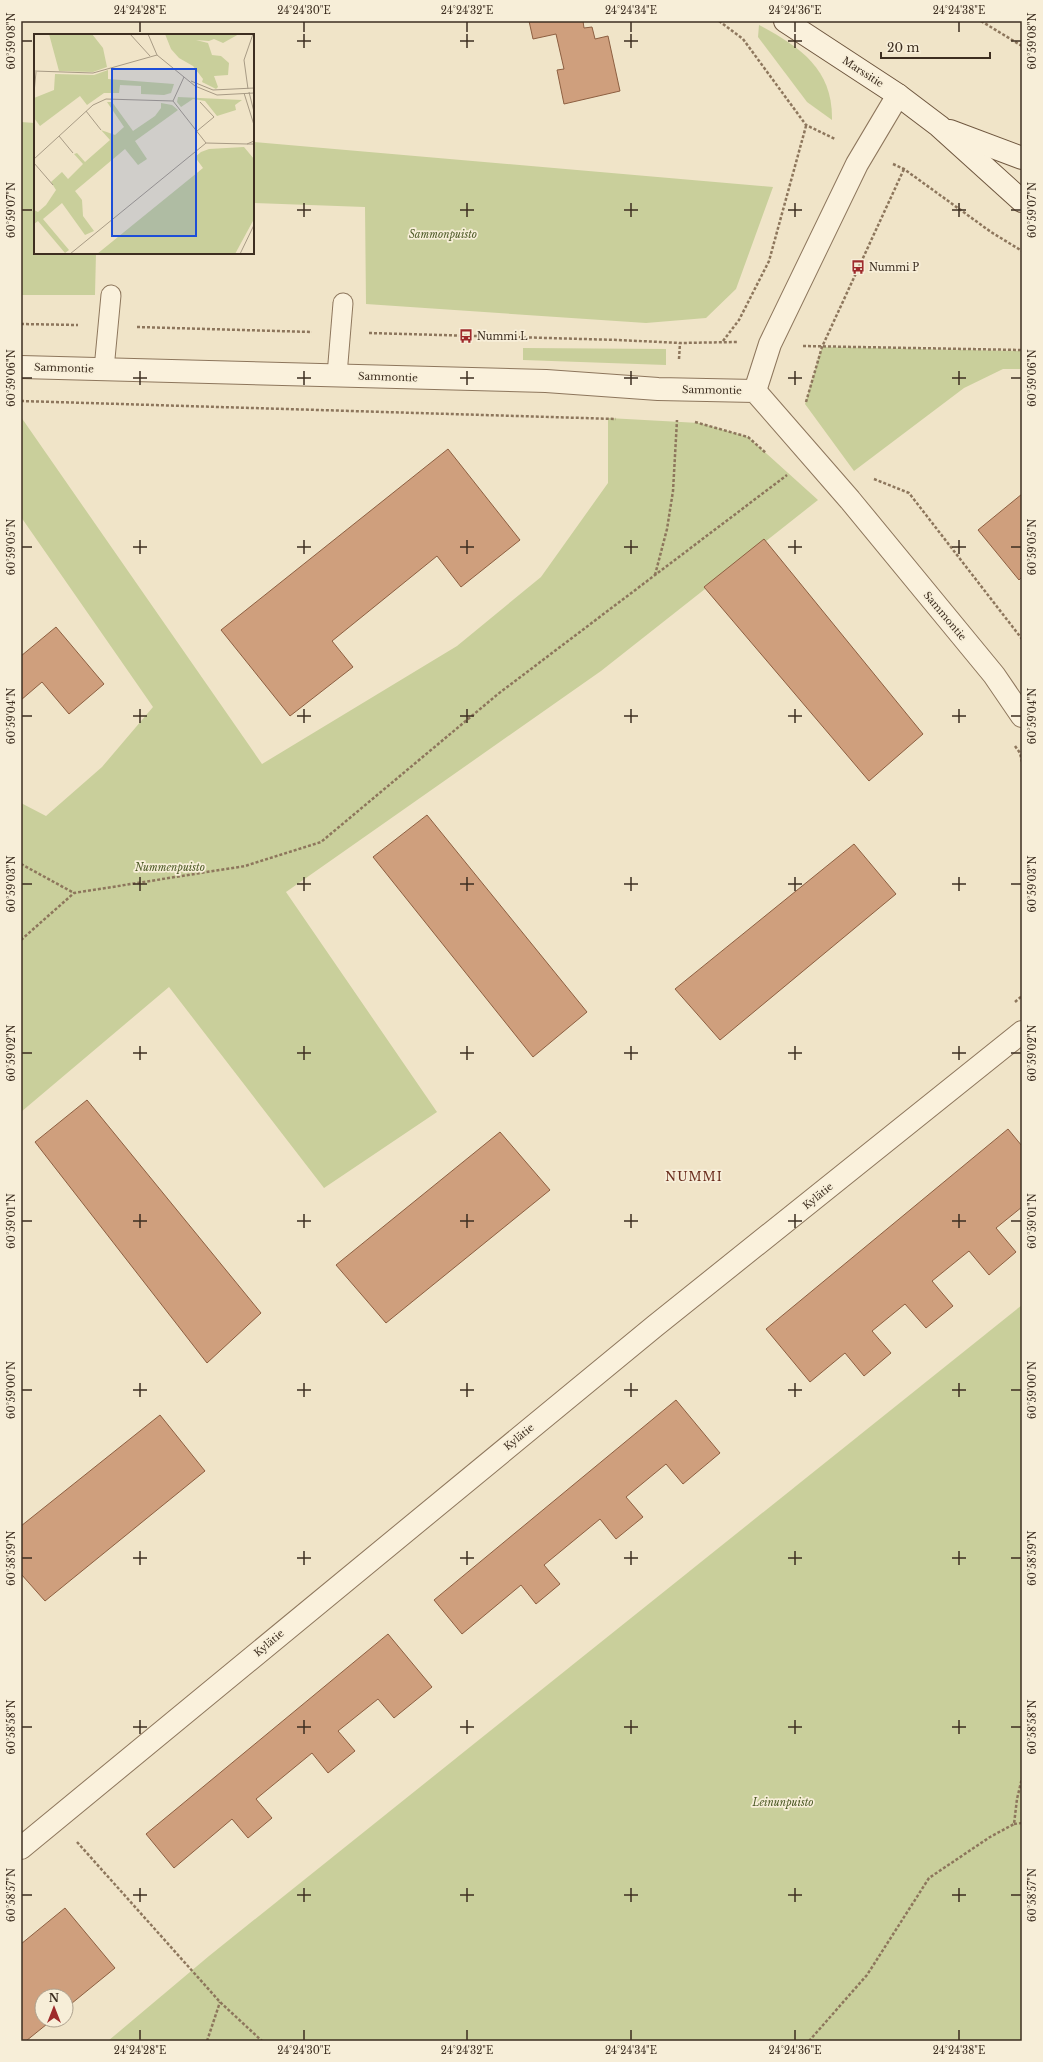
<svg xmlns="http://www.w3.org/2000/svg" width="1043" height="2062" font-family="'Libre Baskerville',serif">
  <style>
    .green { fill: #c9cf9b }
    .building { fill: #cf9f7d; stroke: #8d5f41 }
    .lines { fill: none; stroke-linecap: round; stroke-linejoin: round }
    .service-casing { stroke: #8d765c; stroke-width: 21 }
    .minor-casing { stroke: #8d765c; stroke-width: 24 }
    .secondary-casing { stroke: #6f573f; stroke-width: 24 }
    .path { stroke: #8d765c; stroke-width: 2.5; stroke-dasharray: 3 2; stroke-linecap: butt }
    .service { stroke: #faf1dc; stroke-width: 19 }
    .minor { stroke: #faf1dc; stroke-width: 22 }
    .secondary { stroke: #faf1dc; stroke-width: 22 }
    .ticks { fill: none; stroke: #3d2e20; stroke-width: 1.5 }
    .labels { text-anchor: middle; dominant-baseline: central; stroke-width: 3.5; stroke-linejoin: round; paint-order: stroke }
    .street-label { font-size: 10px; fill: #3d2e20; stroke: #f7eed8 }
    .park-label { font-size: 10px; font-style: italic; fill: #4d5a26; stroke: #f7eed8 }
    .poi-label { font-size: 10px; fill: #3d2e20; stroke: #f7eed8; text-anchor: start }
    .quarter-label { font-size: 12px; letter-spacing: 1px; fill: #6b2e1e; stroke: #f7eed8 }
    .inset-road { fill: none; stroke: #a89b85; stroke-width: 1 }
    .view { fill: #1d4ed8; fill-opacity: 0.15; stroke: #1d4ed8; stroke-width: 2 }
    .inset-edge { fill: none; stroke: #3d2e20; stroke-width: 2 }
    .neatline { fill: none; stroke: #3d2e20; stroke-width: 1.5 }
    .ticks-label { font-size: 10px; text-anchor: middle; fill: #3d2e20 }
  </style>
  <rect width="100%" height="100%" fill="#f0e4c8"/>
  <g class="green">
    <path d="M759,25c41,22 74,44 73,95l-25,-18 -49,-65z"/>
    <polygon points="21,122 35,123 35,253 96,253 95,295 21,295"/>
    <polygon points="253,142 773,187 736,289 706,318 646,323 366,304 365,207 253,203"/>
    <polygon points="822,347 1022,351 1022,369 1003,369 964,388 854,471 805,404"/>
    <polygon points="523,348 666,349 666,365 523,360"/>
    <polygon points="21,417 262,764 457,646 541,577 608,483 608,418 699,423 748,437 818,500 601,671 286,892 437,1112 324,1188 169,987 21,1112 21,803 46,816 102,767 153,707 21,517"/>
    <polygon points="1022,1305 1022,2041 108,2041 209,1956"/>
  </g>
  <g class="building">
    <polygon points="529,21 583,21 584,28 592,27 595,39 608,36 620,91 564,104 557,70 564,69 556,34 533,39"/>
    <polygon points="448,449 520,540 461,587 437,556 332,641 353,667 290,716 221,630"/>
    <polygon points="1022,494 1022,577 1019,580 978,530"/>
    <polygon points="764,539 923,734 869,781 704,587"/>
    <polygon points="56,627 104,684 69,714 42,682 21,700 21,656"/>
    <polygon points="427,815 587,1012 533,1057 373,857"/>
    <polygon points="854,844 896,894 720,1040 675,989"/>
    <polygon points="87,1100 261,1313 207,1363 35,1142"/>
    <polygon points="1008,1129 1022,1146 1022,1207 996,1228 1016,1252 989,1275 969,1251 932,1281 953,1306 926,1328 905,1304 872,1331 891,1353 864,1376 845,1353 810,1382 766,1329"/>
    <polygon points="500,1132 550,1190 386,1323 336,1265"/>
    <polygon points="676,1400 720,1453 683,1484 666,1464 626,1497 643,1517 616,1539 600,1519 544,1565 560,1584 536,1604 521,1585 462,1634 434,1600"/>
    <polygon points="160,1415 205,1471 45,1601 21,1574 21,1526"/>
    <polygon points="388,1634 432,1687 394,1718 378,1699 338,1731 355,1751 328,1773 312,1753 256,1799 272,1818 248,1838 232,1819 174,1868 146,1834"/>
    <polygon points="65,1908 115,1968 66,2008 66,1996 42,1996 42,2020 52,2020 26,2041 21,2041 21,1944"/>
  </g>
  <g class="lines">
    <defs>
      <g id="service">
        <polyline points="104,369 111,295"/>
        <polyline points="337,375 343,303"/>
      </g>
      <g id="minor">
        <polyline points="21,367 546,381 658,389 755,391 850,500 994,675 1022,716"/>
        <polyline points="755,391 770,344 857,164 898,95"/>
        <polyline points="21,1848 655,1326 1022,1032"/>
      </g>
      <g id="secondary">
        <polyline points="785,21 898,95 939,126 1022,201"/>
        <polyline points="950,131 1022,158"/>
      </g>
    </defs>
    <use href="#service" class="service-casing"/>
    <use href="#minor" class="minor-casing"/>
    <use href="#secondary" class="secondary-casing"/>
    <g class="path">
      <polyline points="719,21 743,39 806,125 835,139"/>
      <polyline points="981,21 1022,46"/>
      <polyline points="893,164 904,169 991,232 1022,251"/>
      <polyline points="21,324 78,325"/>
      <polyline points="137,327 312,332"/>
      <polyline points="369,333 619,340 680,343 738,342"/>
      <polyline points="723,341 739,320 769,261 806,126"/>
      <polyline points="803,346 1022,350"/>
      <polyline points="679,359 680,343"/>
      <polyline points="21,401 616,419"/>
      <polyline points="806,402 822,347 904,169"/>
      <polyline points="695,422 748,437 766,453"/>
      <polyline points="874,479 909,493 1022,639"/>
      <polyline points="655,575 667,529 673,491 677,420"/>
      <polyline points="1015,746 1020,753 1022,762"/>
      <polyline points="21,864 74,893"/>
      <polyline points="21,940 74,893 245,866 321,842 498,694 787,475"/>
      <polyline points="1015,1002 1022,996"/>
      <polyline points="1014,1824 1022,1823"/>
      <polyline points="77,1842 220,2002 262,2041"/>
      <polyline points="207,2041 220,2002"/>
      <polyline points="809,2041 867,1975 929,1878 990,1837 1014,1824 1017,1799 1022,1778"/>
    </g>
    <use href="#service" class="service"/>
    <use href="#minor" class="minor"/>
    <use href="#secondary" class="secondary"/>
  </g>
  <path class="ticks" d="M140,22v10M304,22v10M467,22v10M631,22v10M795,22v10M959,22v10M304,34v14M467,34v14M631,34v14M795,34v14M22,41h10M297,41h14M460,41h14M624,41h14M788,41h14M1011,41h10M304,203v14M467,203v14M631,203v14M795,203v14M959,203v14M22,210h10M297,210h14M460,210h14M624,210h14M788,210h14M952,210h14M1011,210h10M140,371v14M304,371v14M467,371v14M631,371v14M795,371v14M959,371v14M22,378h10M133,378h14M297,378h14M460,378h14M624,378h14M788,378h14M952,378h14M1011,378h10M140,540v14M304,540v14M467,540v14M631,540v14M795,540v14M959,540v14M22,547h10M133,547h14M297,547h14M460,547h14M624,547h14M788,547h14M952,547h14M1011,547h10M140,709v14M304,709v14M467,709v14M631,709v14M795,709v14M959,709v14M22,716h10M133,716h14M297,716h14M460,716h14M624,716h14M788,716h14M952,716h14M1011,716h10M140,877v14M304,877v14M467,877v14M631,877v14M795,877v14M959,877v14M22,884h10M133,884h14M297,884h14M460,884h14M624,884h14M788,884h14M952,884h14M1011,884h10M140,1046v14M304,1046v14M467,1046v14M631,1046v14M795,1046v14M959,1046v14M22,1053h10M133,1053h14M297,1053h14M460,1053h14M624,1053h14M788,1053h14M952,1053h14M1011,1053h10M140,1214v14M304,1214v14M467,1214v14M631,1214v14M795,1214v14M959,1214v14M22,1221h10M133,1221h14M297,1221h14M460,1221h14M624,1221h14M788,1221h14M952,1221h14M1011,1221h10M140,1383v14M304,1383v14M467,1383v14M631,1383v14M795,1383v14M959,1383v14M22,1390h10M133,1390h14M297,1390h14M460,1390h14M624,1390h14M788,1390h14M952,1390h14M1011,1390h10M140,1551v14M304,1551v14M467,1551v14M631,1551v14M795,1551v14M959,1551v14M22,1558h10M133,1558h14M297,1558h14M460,1558h14M624,1558h14M788,1558h14M952,1558h14M1011,1558h10M140,1720v14M304,1720v14M467,1720v14M631,1720v14M795,1720v14M959,1720v14M22,1727h10M133,1727h14M297,1727h14M460,1727h14M624,1727h14M788,1727h14M952,1727h14M1011,1727h10M140,1888v14M304,1888v14M467,1888v14M631,1888v14M795,1888v14M959,1888v14M22,1895h10M133,1895h14M297,1895h14M460,1895h14M624,1895h14M788,1895h14M952,1895h14M1011,1895h10M140,2030v10M304,2030v10M467,2030v10M631,2030v10M795,2030v10M959,2030v10"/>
  <defs>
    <symbol id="bus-bare" viewBox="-9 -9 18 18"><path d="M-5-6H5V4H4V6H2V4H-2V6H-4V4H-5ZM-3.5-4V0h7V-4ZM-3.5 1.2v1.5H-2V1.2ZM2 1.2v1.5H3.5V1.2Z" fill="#9e2a2b" stroke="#f7eed8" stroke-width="2.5" paint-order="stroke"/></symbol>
  </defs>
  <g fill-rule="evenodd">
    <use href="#bus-bare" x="848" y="257" width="20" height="20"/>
    <use href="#bus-bare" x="456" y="326" width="20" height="20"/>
  </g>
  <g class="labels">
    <g class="street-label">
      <text transform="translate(863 72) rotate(33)">Marssitie</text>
      <text transform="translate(64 368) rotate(2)">Sammontie</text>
      <text transform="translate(388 377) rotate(2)">Sammontie</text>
      <text transform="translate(712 390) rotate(1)">Sammontie</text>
      <text transform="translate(945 616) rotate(50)">Sammontie</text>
      <text transform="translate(818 1196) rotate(-39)">Kylätie</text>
      <text transform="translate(519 1437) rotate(-39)">Kylätie</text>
      <text transform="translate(269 1643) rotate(-40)">Kylätie</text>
    </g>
    <g class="park-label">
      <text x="443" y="234">Sammonpuisto</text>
      <text x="170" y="867">Nummenpuisto</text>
      <text x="783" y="1802">Leinunpuisto</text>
    </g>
    <g class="poi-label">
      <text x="869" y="267">Nummi P</text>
      <text x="477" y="336">Nummi L</text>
    </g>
    <g class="quarter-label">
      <text x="694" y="1176">NUMMI</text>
    </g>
  </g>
  <g transform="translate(34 34)">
    <rect width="220" height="220" fill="#f0e4c8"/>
    <path d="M15,0h43l11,14 4,19 -14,5 -34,-1zM131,0h74l-16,9 -9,-4 -5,2 -13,-1 12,3 4,12 9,1 8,7 -1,12 -14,1 4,11 -2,2 -14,-7 1,-3 -10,-13 -14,-8 -8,-9zM74,36v9l66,5 -3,9 -7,2 -23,-1v-8l-21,-1 -1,8h-15l-17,12 -7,-9 -40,30 -6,-8v-20l20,-8 1,-16 39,1zM144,63l22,1 42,2 -7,5 1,5 -19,6 -12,-15 -12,-2 -12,8 -4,-5zM73,68h5l21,29 22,-15 6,-8v-5l11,2 6,5 -43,31 12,18 -9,6 -13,-16 -50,42 7,9 1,16 11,15 -9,4 -23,-32 -19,16 26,31 -4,3 -27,-32 -4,3v-14l4,2 8,-7 10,-15 -5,-8 11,-10 6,7 15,-15 -9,-10 3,-1 8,9 25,-22 -9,-10 14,5 9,-8zM210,113l10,12v60l-19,35h-138l106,-86 -8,-11 6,-5 8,-3z" fill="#c9cf9b"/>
    <path class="inset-road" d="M96,0l20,22M114,0l9,21 38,31 22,9 37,-2M0,37l59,2 64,-18M157,47l22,9 41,-2M214,55l-4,-29 9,-26M215,58l5,20M0,59l2,-21M210,59l10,32M139,67l11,-24M52,77l15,19M163,97l17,-14 -14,-15M25,102l14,17M220,107l-7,3h7M172,109l41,1M0,125l59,-54 13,-6 67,2 33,42M0,129l19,22M36,220l136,-111M206,220l14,-29"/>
    <path class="view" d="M78,35h84v167h-84z"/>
    <rect width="220" height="220" class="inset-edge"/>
  </g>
  <rect width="1043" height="2062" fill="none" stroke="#f7eed8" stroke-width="44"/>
  <g transform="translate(54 2008)"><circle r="19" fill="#f7eed8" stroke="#ada18e"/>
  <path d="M0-3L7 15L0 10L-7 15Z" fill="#9e2a2b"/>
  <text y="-6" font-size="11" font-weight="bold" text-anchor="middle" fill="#3d2e20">N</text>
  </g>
  <path d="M881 52v6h109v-6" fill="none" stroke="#3d2e20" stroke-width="2"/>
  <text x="887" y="52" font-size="12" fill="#3d2e20" stroke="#f7eed8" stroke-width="3" paint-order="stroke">20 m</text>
  <rect x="22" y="22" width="999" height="2018" class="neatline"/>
  <g class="ticks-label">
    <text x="140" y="14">24°24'28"E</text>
    <text x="304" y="14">24°24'30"E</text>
    <text x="467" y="14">24°24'32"E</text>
    <text x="631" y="14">24°24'34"E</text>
    <text x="795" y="14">24°24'36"E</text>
    <text x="959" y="14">24°24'38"E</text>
    <text transform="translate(11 41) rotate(-90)" y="4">60°59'08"N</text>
    <text transform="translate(1032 41) rotate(-90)" y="4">60°59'08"N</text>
    <text transform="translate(11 210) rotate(-90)" y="4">60°59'07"N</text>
    <text transform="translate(1032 210) rotate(-90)" y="4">60°59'07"N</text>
    <text transform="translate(11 378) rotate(-90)" y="4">60°59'06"N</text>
    <text transform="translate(1032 378) rotate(-90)" y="4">60°59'06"N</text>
    <text transform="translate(11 547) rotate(-90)" y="4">60°59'05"N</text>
    <text transform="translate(1032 547) rotate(-90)" y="4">60°59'05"N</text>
    <text transform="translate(11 716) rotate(-90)" y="4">60°59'04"N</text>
    <text transform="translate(1032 716) rotate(-90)" y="4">60°59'04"N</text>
    <text transform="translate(11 884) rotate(-90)" y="4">60°59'03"N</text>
    <text transform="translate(1032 884) rotate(-90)" y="4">60°59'03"N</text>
    <text transform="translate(11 1053) rotate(-90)" y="4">60°59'02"N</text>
    <text transform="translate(1032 1053) rotate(-90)" y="4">60°59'02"N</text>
    <text transform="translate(11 1221) rotate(-90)" y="4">60°59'01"N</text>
    <text transform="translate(1032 1221) rotate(-90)" y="4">60°59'01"N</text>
    <text transform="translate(11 1390) rotate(-90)" y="4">60°59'00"N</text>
    <text transform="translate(1032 1390) rotate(-90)" y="4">60°59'00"N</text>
    <text transform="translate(11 1558) rotate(-90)" y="4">60°58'59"N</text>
    <text transform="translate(1032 1558) rotate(-90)" y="4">60°58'59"N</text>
    <text transform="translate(11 1727) rotate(-90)" y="4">60°58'58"N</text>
    <text transform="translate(1032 1727) rotate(-90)" y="4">60°58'58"N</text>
    <text transform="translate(11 1895) rotate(-90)" y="4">60°58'57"N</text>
    <text transform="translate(1032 1895) rotate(-90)" y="4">60°58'57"N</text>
    <text x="140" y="2054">24°24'28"E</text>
    <text x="304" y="2054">24°24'30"E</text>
    <text x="467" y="2054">24°24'32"E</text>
    <text x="631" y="2054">24°24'34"E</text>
    <text x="795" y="2054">24°24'36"E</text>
    <text x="959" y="2054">24°24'38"E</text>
  </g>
</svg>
